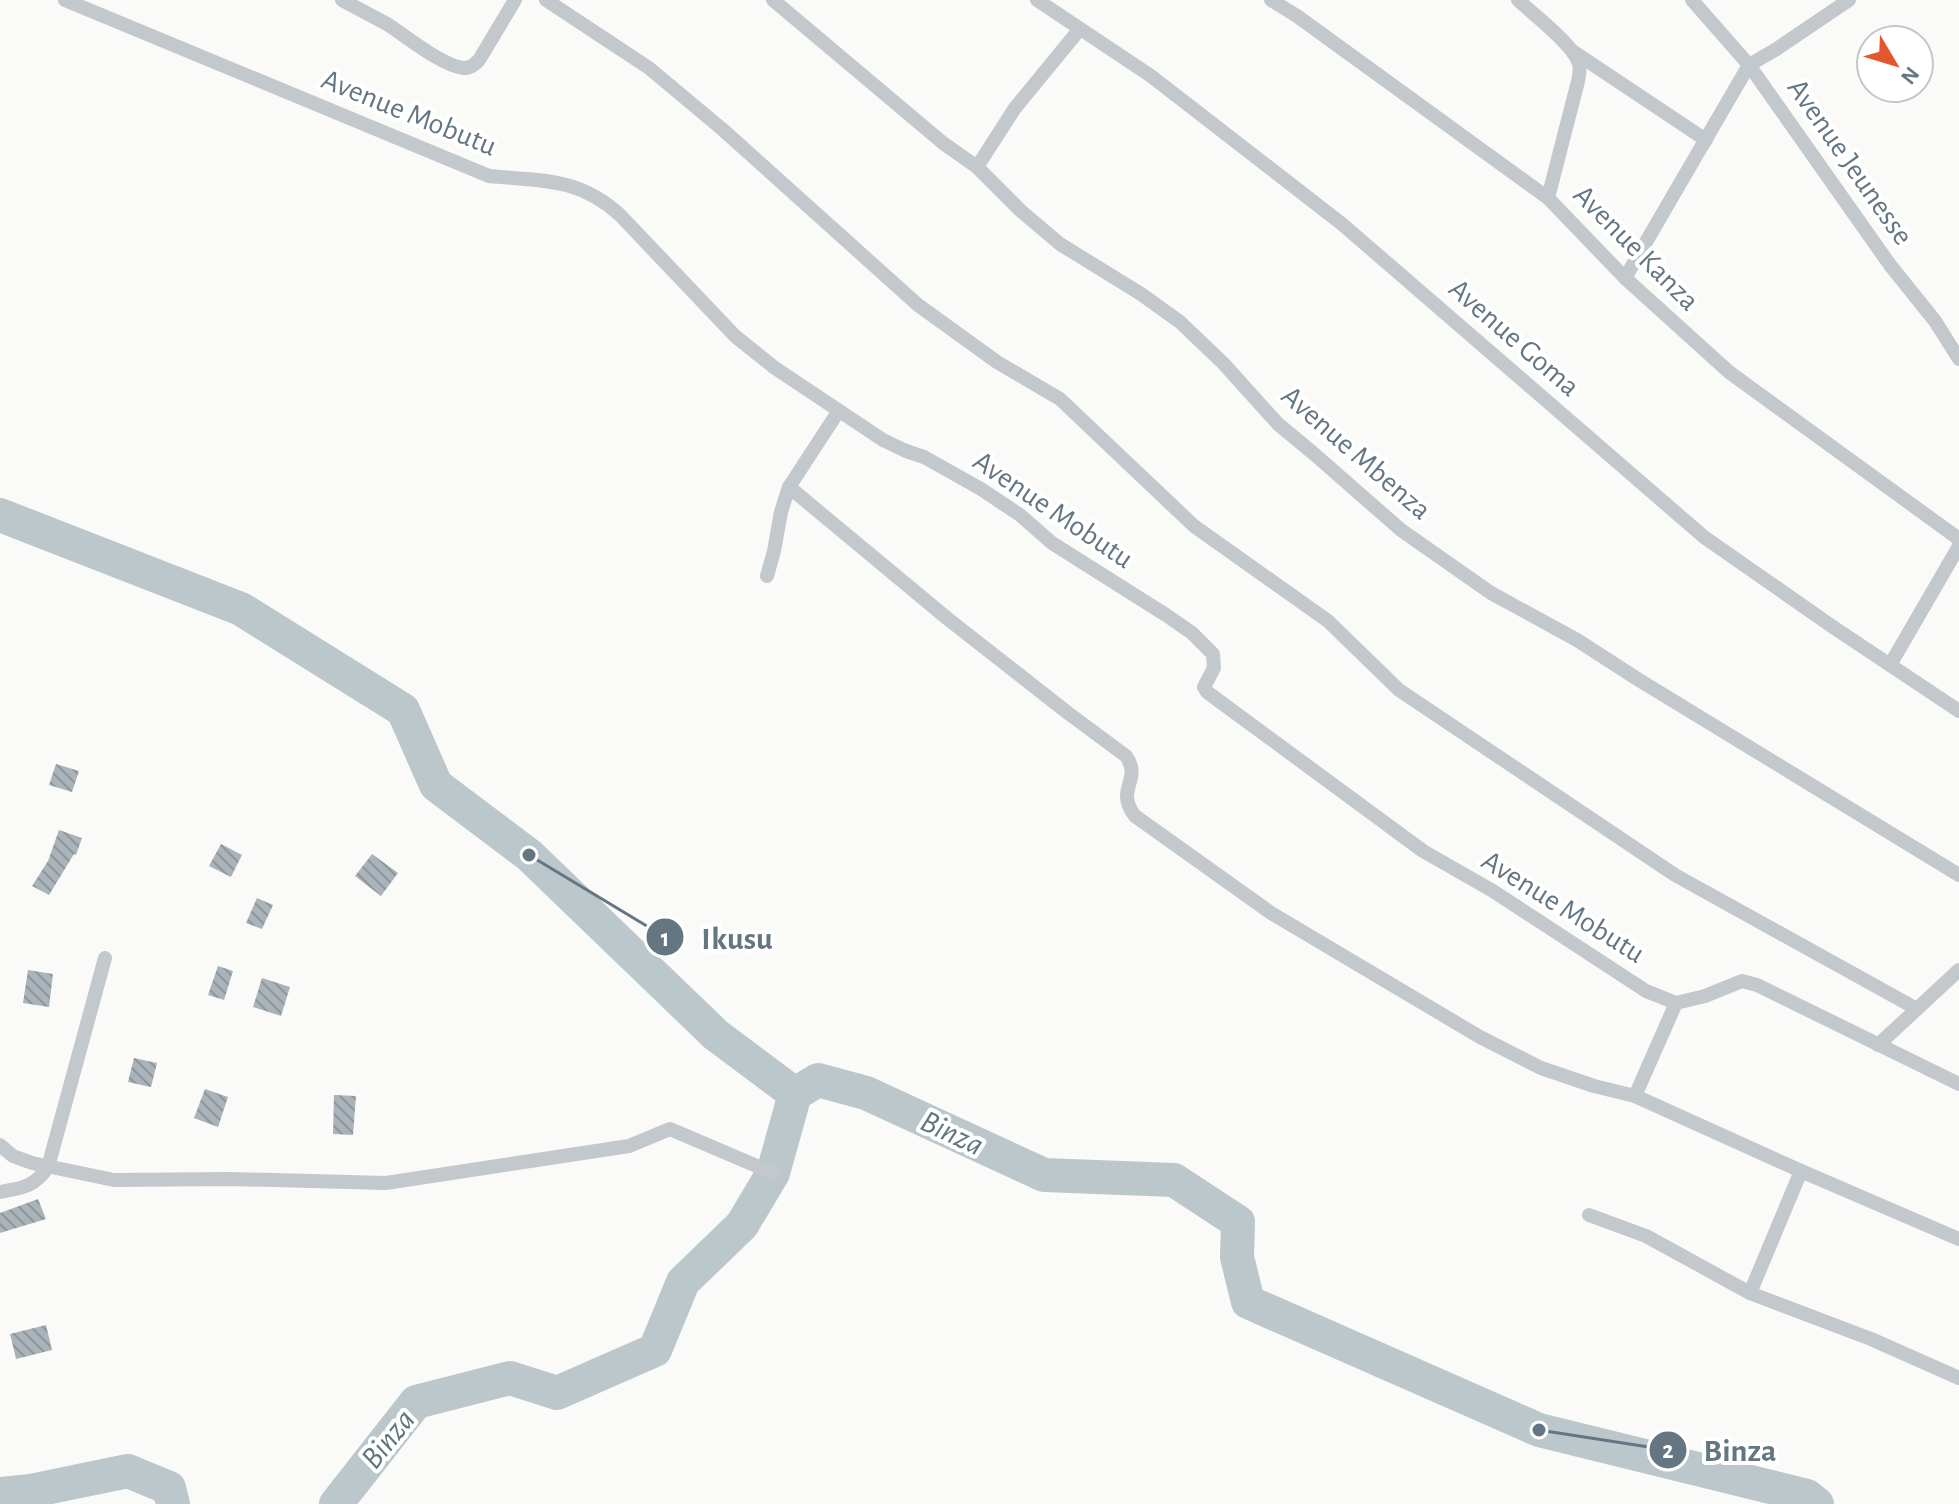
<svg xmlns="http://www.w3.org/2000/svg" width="1959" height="1504" font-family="'Alegreya Sans',sans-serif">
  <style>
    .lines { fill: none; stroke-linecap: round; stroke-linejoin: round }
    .river { stroke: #bbc7cb; stroke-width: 34 }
    .building { fill: url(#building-back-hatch) }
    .street { stroke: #c3c8cc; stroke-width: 14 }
    .labels { text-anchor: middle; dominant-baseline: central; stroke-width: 8; stroke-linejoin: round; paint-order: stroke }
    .street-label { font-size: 30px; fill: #657683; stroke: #fff }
    .water-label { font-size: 32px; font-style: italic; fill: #60757c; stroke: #fff }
    .leader { fill: none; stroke: #657683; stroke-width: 3 }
    .callout-dot { fill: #657683; stroke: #fff; stroke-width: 3 }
    .mark-label { font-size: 24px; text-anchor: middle; font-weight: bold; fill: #fff }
    .callout-label { font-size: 32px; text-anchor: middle; font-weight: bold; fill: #657683; stroke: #fff; stroke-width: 8; stroke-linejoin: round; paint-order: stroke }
  </style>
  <defs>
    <pattern id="building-back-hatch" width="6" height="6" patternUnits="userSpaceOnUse" patternTransform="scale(2)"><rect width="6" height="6" fill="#aab3b9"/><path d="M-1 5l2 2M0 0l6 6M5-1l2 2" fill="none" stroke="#8e969c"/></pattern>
  </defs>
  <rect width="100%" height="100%" fill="#fafaf8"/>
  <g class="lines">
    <g class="river">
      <polyline points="0,515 241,609 403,710 436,785 529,855 716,1035 795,1094"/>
      <polyline points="0,1494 31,1491 128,1471 169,1488 173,1504"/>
      <polyline points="336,1504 416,1402 510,1378 557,1393 655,1350 683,1282 742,1225 773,1173 795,1094 818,1080 866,1093 1044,1175 1174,1180 1238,1222 1237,1257 1248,1302 1539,1430 1807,1496 1817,1504"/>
    </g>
  </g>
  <g class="building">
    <polygon points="56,764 79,771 72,792 49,785"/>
    <polygon points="59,830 82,838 76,855 74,854 49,895 32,886 48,861"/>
    <polygon points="221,844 242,855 231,877 209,866"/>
    <polygon points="372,854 398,873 381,896 355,876"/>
    <polygon points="257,898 273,905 262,929 246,923"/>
    <polygon points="218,966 233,971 224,1000 208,995"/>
    <polygon points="28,970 53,974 49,1007 23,1003"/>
    <polygon points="262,978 290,987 281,1016 253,1007"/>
    <polygon points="134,1058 157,1063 151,1087 128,1082"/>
    <polygon points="205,1089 228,1097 218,1127 194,1118"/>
    <polygon points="334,1095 356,1096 353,1135 333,1134"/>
    <polygon points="38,1199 46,1219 0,1233 0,1213"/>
    <polygon points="46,1325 52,1350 16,1359 10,1334"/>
  </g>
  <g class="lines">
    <g class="street">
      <path d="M65,0l424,176c53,5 89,1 131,39l115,121 40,32 108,72 23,11 18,6 57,32 39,26 32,28 114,72 26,18 21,21 1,14 -10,19 3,5 216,159 70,40 153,100 30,12 29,-7 37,-15 15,4 202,99"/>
      <path d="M342,0c15,8 30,16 45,24 19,12 54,41 76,44 8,0 11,-3 16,-8l36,-60"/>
      <polyline points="546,0 649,68 722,129 918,305 997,362 1060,399 1194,526 1328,621 1399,690 1675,875 1917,1009"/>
      <polyline points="773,0 943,143 977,167 1021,211 1060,244 1141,294 1180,322 1223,363 1278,424 1313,453 1401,530 1491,593 1577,640 1639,680 1959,875"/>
      <polyline points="1037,0 1151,76 1342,224 1704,537 1833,627 1959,711"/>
      <polyline points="1271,0 1297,16 1548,198 1625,278 1729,372 1959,539"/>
      <path d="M1518,0c15,14 56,45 61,64 2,8 -1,17 -3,25l-28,109"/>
      <polyline points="1692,0 1749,65 1890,265 1935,321 1959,359"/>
      <polyline points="1574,52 1706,140"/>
      <polyline points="977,167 1015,108 1079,30"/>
      <polyline points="1625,278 1749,65 1775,50 1849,0"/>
      <path d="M789,487l159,132 120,94 58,43c17,24 -12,33 9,60l136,97 209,124 61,31 53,18 41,10 166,75 158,68"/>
      <polyline points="767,576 774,551 781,512 789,487 838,412"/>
      <polyline points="1890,665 1959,546"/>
      <polyline points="1878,1045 1959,970"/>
      <polyline points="1635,1096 1676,1003"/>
      <polyline points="0,1145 13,1156 32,1163 114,1180 230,1179 386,1183 629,1146 670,1129 773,1173"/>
      <path d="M0,1192c23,-4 34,-5 48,-25l57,-209"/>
      <polyline points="1589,1215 1646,1236 1750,1293 1871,1339 1959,1378"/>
      <polyline points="1750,1293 1801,1171"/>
    </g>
  </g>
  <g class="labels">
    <g class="street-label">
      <text transform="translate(409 113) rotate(22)">Avenue Mobutu</text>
      <text transform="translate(1850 162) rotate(55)">Avenue Jeunesse</text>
      <text transform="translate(1636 248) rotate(45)">Avenue Kanza</text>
      <text transform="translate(1514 338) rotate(41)">Avenue Goma</text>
      <text transform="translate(1356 453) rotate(41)">Avenue Mbenza</text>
      <text transform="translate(1053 510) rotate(34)">Avenue Mobutu</text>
      <text transform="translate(1563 907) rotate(32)">Avenue Mobutu</text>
    </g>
    <g class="water-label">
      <text transform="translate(952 1133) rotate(25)">Binza</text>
      <text transform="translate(388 1439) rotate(-51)">Binza</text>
    </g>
  </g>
  <path class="leader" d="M529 855L665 937M1539 1430L1668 1450"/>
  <g class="callout-dot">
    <circle cx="529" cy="855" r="8"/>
    <circle cx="1539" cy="1430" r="8"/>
    <circle cx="665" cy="937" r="20"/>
    <circle cx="1668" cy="1450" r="20"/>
  </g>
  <g class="mark-label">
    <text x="665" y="946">1</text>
    <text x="1668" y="1458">2</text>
  </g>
  <g class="callout-label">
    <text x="737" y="949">Ikusu</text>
    <text x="1740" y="1461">Binza</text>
  </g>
  <g transform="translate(1895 64) rotate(128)"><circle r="38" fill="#ffffff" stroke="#c1c8cd" stroke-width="2"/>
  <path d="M0-6L14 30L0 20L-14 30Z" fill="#e4572e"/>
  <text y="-12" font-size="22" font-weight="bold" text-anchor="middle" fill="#657683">N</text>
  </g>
</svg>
